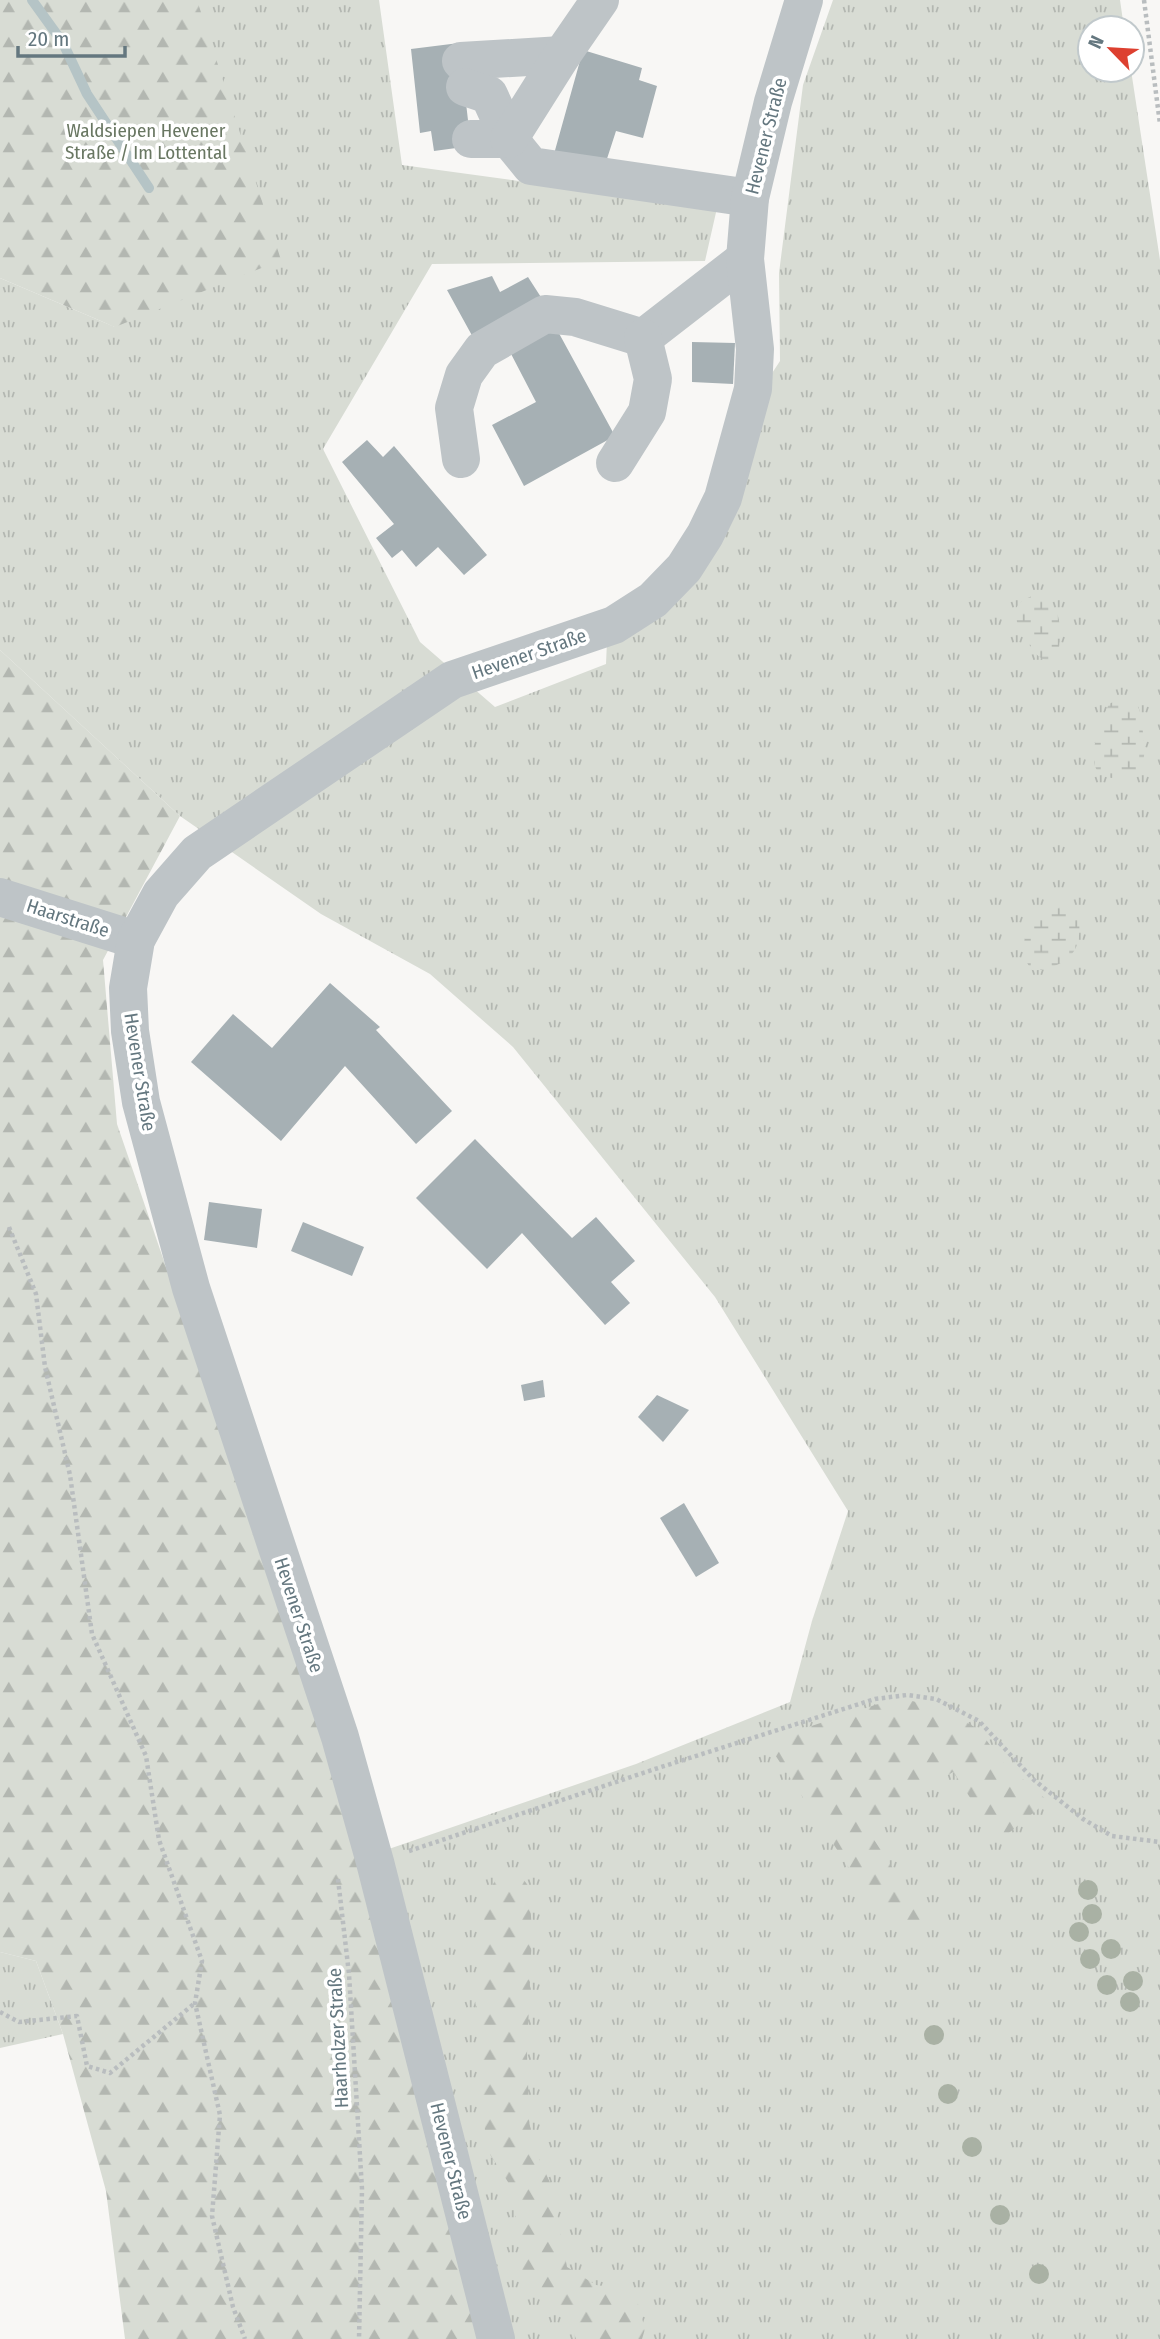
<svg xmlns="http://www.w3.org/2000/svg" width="1160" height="2339" font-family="'Fira Sans Condensed',sans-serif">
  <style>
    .grass { fill: url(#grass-tufts) }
    .forest { fill: url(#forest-firs) }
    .wetland { fill: url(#wetland-marsh) }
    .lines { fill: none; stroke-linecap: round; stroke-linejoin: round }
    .stream { stroke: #b5c4c6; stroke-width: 10 }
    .building { fill: #a6b0b4 }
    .path { stroke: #b9bdbf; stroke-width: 4.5; stroke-dasharray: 3.5 3.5; stroke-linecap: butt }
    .minor { stroke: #bec4c7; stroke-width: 38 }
    .tree { fill: #a9b1a4 }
    .labels { text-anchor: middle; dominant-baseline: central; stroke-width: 7; stroke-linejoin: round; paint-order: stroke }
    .park-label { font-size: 19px; fill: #697762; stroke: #fff }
    .street-label { font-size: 19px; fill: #64777f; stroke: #fff }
  </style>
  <defs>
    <pattern id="grass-tufts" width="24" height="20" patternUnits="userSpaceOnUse" patternTransform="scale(1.75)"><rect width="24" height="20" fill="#d8dcd4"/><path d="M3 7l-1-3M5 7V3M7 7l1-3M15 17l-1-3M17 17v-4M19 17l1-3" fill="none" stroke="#b3b7b1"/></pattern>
    <pattern id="forest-firs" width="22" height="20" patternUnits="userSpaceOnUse" patternTransform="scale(1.75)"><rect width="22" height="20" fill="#d8dcd4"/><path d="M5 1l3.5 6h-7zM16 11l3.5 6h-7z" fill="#b3b7b1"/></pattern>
    <pattern id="wetland-marsh" width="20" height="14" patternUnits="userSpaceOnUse" patternTransform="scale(1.75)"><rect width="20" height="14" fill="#d8dcd4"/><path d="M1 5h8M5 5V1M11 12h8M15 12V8" fill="none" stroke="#b3b7b1"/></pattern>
  </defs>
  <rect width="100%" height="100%" fill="#f8f7f5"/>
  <g class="grass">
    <polygon points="0,0 379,0 402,165 717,208 705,261 432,264 323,449 420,642 495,707 606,664 607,641 647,625 763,387 780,361 779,273 803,85 833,0 1120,0 1124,28 1090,28 1090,70 1131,70 1160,260 1160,2339 512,2339 383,1851 636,1764 790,1702 812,1621 848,1511 715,1297 513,1047 430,974 321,914 180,816 0,650 0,278 115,327 0,273"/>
    <polygon points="0,1952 36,1961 63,2034 0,2048"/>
  </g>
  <g class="forest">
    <polygon points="0,0 197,0 281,260 115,327 0,278"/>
    <polygon points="0,650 180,816 103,960 117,1124 343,1783 483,2339 125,2339 106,2191 63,2034 36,1961 0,1952"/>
    <polygon points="912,1701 942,1708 978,1729 1002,1761 1048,1801 999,1841 953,1772 865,1826 901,1881 930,1919 899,1928 868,1897 766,1741 884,1702"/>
    <polygon points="518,1872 529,1887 532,1931 527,2054 530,2139 552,2187 567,2267 596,2285 634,2290 645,2329 642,2339 576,2339 574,2333 544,2298 523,2278 517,2235 514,2191 487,2150 478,2066 475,1994 487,1894 498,1876"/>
  </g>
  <g class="wetland">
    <path d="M1032,596c25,2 29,22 28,43 -1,8 -1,15 -6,22 -16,1 -22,-12 -29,-24 -11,-17 -17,-32 7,-41z"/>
    <path d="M1123,697c15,3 18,13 19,27 1,13 6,31 -2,43 -7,13 -40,17 -45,-1 -5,-19 6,-45 14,-62z"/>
    <path d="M1062,906h8l8,5c3,23 3,42 -19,53 -9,4 -18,7 -27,6 -6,-7 -7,-12 -8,-21 -1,-26 18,-33 38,-43z"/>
  </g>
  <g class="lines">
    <polyline class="stream" points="32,0 63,43 87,94 149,188"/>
  </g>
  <g class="building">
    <polygon points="459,43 471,146 434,151 431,131 420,133 411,49"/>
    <polygon points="583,50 642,68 639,80 657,86 643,138 616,131 604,168 554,154"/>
    <polygon points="492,276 500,292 528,277 546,305 475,341 447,290"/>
    <polygon points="555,326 615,436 524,486 492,425 536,402 509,350"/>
    <polygon points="692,342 735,343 733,384 692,382"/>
    <polygon points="367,440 383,457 394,446 487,555 464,575 438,547 416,567 402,550 392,558 376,538 394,524 342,462"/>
    <polygon points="330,983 380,1027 376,1030 452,1111 416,1144 345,1066 281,1141 191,1062 233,1014 272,1048"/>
    <polygon points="475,1139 572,1238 596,1217 635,1261 611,1282 630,1303 605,1325 522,1233 487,1269 416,1198"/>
    <polygon points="209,1202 262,1209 257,1248 204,1240"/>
    <polygon points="303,1222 364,1247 352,1276 291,1251"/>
    <polygon points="543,1380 545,1397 524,1401 521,1385"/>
    <polygon points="657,1395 689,1410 663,1442 638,1417"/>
    <polygon points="684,1503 719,1563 696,1577 660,1518"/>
  </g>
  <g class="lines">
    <g class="path">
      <polyline points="1144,0 1160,124"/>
      <polyline points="9,1227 36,1294 45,1367 70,1475 92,1634 146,1756 159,1840 202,1961 195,2003 220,2115 212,2216 233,2307 245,2339"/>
      <polyline points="409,1851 655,1769 875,1699 907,1695 936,1699 979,1721 1034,1780 1083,1819 1112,1836 1160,1842"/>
      <polyline points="338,1879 349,1974 362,2189 359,2339"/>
      <polyline points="0,2012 19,2022 77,2016 87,2066 110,2073 195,2003"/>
    </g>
    <g class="minor">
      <polyline points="461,61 562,55"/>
      <polyline points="465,87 489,95 509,139"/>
      <polyline points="471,139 509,139 531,166 750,198"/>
      <polyline points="509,139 562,55 600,0"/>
      <polyline points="461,459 454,408 464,375 482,350 545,314 575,317 643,338 745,259"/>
      <polyline points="615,463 647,412 653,379 643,338"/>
      <polyline points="0,897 136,940"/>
      <polyline points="496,2339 375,1862 340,1737 191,1288 141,1102 130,1031 128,988 136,940 161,894 197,853 452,680 614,625 653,600 684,568 705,535 723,498 753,389 755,349 745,259 750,198 773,102 804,0"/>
    </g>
  </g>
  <g class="tree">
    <circle cx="1088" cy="1890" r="10"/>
    <circle cx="1092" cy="1914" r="10"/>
    <circle cx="1079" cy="1932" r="10"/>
    <circle cx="1111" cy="1949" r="10"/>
    <circle cx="1090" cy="1959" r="10"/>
    <circle cx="1133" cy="1981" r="10"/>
    <circle cx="1107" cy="1985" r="10"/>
    <circle cx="1130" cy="2002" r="10"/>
    <circle cx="934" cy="2035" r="10"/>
    <circle cx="948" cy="2094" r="10"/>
    <circle cx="972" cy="2147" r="10"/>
    <circle cx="1000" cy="2215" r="10"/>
    <circle cx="1039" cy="2274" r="10"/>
  </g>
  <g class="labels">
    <g class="park-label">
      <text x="146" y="130">Waldsiepen Hevener<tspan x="146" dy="22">Straße / Im Lottental</tspan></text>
    </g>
    <g class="street-label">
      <text transform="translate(766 136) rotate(-76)">Hevener Straße</text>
      <text transform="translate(529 654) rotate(-19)">Hevener Straße</text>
      <text transform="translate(68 918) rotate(18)">Haarstraße</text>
      <text transform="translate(140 1072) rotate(81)">Hevener Straße</text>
      <text transform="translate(299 1615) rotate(72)">Hevener Straße</text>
      <text transform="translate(338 2038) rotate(-93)">Haarholzer Straße</text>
      <text transform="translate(451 2161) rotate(76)">Hevener Straße</text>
    </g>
  </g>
  <g transform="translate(1111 49) rotate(295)"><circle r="33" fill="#ffffff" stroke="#c1c9cc" stroke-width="2"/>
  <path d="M0-5L12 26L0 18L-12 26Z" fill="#dd4030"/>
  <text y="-10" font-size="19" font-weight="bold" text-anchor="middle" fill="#64777f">N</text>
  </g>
  <path d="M18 46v10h107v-10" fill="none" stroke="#64777f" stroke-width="3.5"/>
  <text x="28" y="46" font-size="21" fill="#64777f" stroke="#ffffff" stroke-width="5" paint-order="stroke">20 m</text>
</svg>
